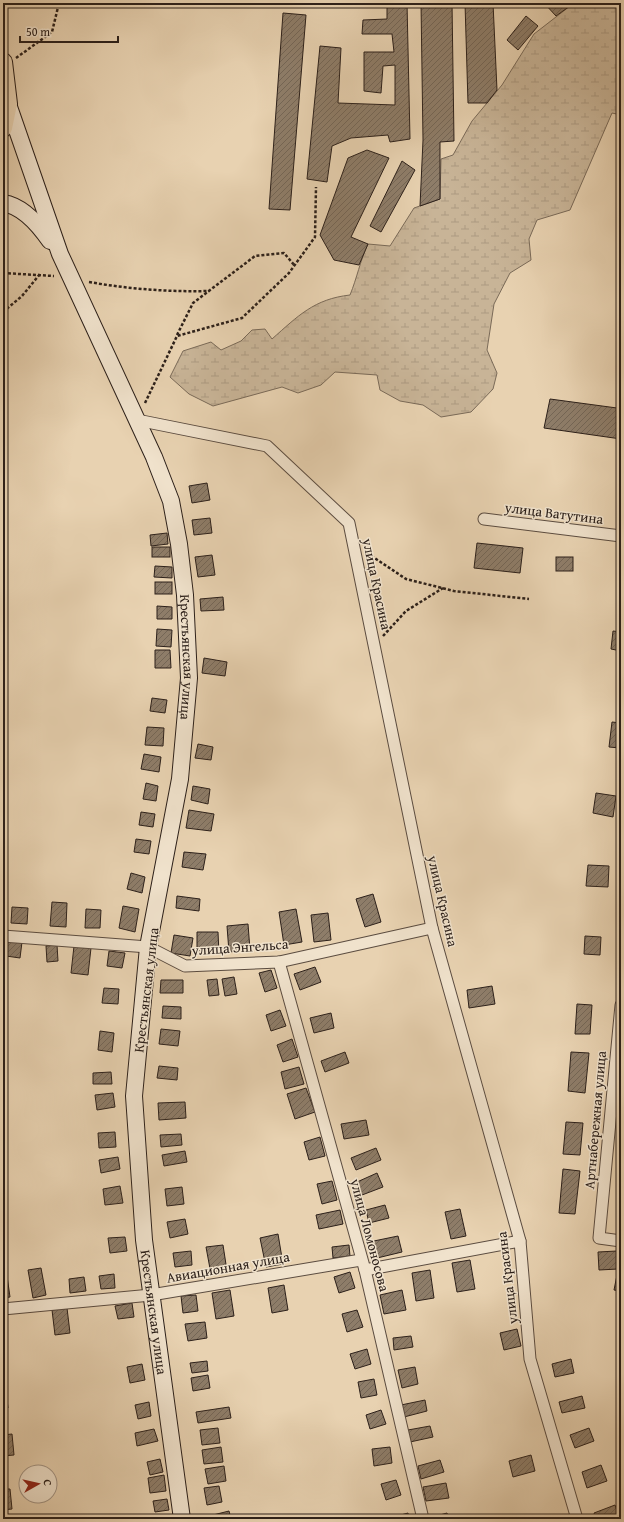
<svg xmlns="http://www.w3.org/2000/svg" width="624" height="1522" font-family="'Gentium Book Plus',serif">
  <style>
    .wetland { fill: url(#wetland-marsh); stroke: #7a6a58 }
    .building { fill: url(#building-hatch); stroke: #2c201a }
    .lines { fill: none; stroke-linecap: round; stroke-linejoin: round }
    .street-casing { stroke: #5b4c40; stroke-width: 13 }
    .secondary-casing { stroke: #2c201a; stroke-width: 18 }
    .primary-casing { stroke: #2c201a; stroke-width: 20 }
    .path { stroke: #2c201a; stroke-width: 2.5; stroke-dasharray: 3 2; stroke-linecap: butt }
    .street { stroke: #f0e2cc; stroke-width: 11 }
    .secondary { stroke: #f0e2cc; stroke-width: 16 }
    .primary { stroke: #e8d2b1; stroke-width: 18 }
    .labels { text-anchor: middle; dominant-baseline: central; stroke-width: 3; stroke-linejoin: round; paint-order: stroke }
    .street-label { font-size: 14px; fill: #2c201a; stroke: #f0e2cc }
  </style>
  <defs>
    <pattern id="wetland-marsh" width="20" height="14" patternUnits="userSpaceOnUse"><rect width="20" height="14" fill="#c8b497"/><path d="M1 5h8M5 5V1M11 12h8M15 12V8" fill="none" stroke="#ac9a82"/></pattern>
    <pattern id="building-hatch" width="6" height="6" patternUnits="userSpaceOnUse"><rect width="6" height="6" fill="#8e7d69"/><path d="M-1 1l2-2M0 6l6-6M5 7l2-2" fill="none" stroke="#746656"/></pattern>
  </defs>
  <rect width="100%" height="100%" fill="#e8d2b1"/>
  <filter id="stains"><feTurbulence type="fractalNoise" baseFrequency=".005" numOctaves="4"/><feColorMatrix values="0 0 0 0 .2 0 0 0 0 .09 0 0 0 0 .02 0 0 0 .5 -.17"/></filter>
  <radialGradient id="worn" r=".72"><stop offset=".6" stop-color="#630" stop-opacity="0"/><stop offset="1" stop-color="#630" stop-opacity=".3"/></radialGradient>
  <path class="wetland" d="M574,3h47v112l-9,-2 -42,97 -33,10 -8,19 2,21 -21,13 -16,31 -7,46 10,23 -4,16 -22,23 -30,5 -18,-12 -23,-4 -20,-11 -3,-15 -42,-3 -14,13 -23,8 -16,-6 -69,19 -24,-12 -19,-17 13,-26 28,-9 10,8 20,-9 11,-11 13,-1 7,10c26,-23 42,-40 78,-44 7,-17 10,-34 18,-51l22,2 24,-38 26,-9 1,-40 12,-4 19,-34 30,-36 32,-51z"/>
  <g class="building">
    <polygon points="387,3 407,3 410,139 390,142 388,135 351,138 332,146 327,182 307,179 320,46 341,48 338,103 395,105 395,65 383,66 381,93 364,91 364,52 394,52 392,34 362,34 363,20 387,19"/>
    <polygon points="421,3 452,3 454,141 440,142 440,199 420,206 423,140"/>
    <polygon points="465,3 493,3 497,90 487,103 468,103"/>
    <polygon points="544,3 574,3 556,16"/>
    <polygon points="283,13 306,15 290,210 269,209"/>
    <polygon points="526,16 538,26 518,50 507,40"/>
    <polygon points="367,150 389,158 351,237 368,244 359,265 334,260 320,235 348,158"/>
    <polygon points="402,161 415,170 381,232 370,226"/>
    <polygon points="621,383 621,439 544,428 550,399 617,408"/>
    <polygon points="207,483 210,500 192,503 189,486"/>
    <polygon points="210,518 212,533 194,535 192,520"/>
    <polygon points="167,533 168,544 151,546 150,535"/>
    <polygon points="477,543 523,548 520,573 474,568"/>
    <rect x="152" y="547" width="18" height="10"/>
    <polygon points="212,555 215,575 198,577 195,557"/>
    <rect x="556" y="557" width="17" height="14"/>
    <polygon points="155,566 172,567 172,578 154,577"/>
    <rect x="155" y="582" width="17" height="12"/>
    <polygon points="223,597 224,610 201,611 200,599"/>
    <polygon points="157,606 172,607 172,619 157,619"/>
    <polygon points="157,629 172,630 171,647 156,646"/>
    <polygon points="613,631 621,632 621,651 611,649"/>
    <polygon points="155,650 170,650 171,668 155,668"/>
    <polygon points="204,658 227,662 225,676 202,673"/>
    <polygon points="152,698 167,700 165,713 150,711"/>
    <polygon points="612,722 621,723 620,748 609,747"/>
    <polygon points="147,727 164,728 163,746 145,745"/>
    <polygon points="198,744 213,747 211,760 195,758"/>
    <polygon points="144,754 161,757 159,772 141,769"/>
    <polygon points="146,783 158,786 156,801 143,799"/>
    <polygon points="193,786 210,789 208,804 191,800"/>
    <polygon points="596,793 616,796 613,817 593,813"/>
    <polygon points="189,810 214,814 211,831 186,828"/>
    <polygon points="141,812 155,814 153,827 139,825"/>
    <polygon points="136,839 151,841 149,854 134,852"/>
    <polygon points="184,852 206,854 203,870 182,867"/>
    <polygon points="588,865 609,866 608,887 586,886"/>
    <polygon points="131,873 145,877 142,893 127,889"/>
    <polygon points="373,894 381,922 365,927 356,899"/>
    <polygon points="177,896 200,899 199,911 176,908"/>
    <polygon points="52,902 67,903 66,927 50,926"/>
    <polygon points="123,906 139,909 135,932 119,928"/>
    <polygon points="12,907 28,908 27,924 11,923"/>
    <polygon points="86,909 101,910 100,928 85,928"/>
    <polygon points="296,909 302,942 284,945 279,912"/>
    <polygon points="328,913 331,940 314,942 311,915"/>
    <polygon points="248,924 250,950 229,952 227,926"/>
    <polygon points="197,932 218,932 219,954 197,954"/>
    <polygon points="174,935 193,938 190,956 171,953"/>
    <polygon points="585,936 601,937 600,955 584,954"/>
    <polygon points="8,940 22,942 20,958 6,956"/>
    <polygon points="57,945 58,961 47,962 46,946"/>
    <polygon points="74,946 91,948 88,975 71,973"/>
    <polygon points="109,951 125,953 122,968 107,966"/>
    <polygon points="315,967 321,982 300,990 294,974"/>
    <polygon points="271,970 277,988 265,992 259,973"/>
    <polygon points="234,977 237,994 225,996 222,979"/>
    <polygon points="217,979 219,995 209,996 207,980"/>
    <polygon points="161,980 183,980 183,993 160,993"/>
    <polygon points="492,986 495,1004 469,1008 467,990"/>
    <polygon points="104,988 119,989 118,1004 102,1003"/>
    <polygon points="577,1004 592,1005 590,1034 575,1034"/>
    <polygon points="163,1006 181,1007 181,1019 162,1018"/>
    <polygon points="280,1010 286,1026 271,1031 266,1015"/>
    <polygon points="331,1013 334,1028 314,1033 310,1018"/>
    <polygon points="161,1029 180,1031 178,1046 159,1044"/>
    <polygon points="100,1031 114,1033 112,1052 98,1050"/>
    <polygon points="292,1039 298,1057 283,1062 277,1045"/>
    <polygon points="345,1052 349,1063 325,1072 321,1061"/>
    <polygon points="571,1052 589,1053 585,1093 568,1091"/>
    <polygon points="159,1066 178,1068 177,1080 157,1078"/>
    <polygon points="299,1067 304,1084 285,1089 281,1072"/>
    <polygon points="111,1072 112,1084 93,1084 93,1073"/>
    <polygon points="306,1088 315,1112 295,1119 287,1094"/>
    <polygon points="113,1093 115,1107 97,1110 95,1095"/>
    <polygon points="185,1102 186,1118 159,1120 158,1103"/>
    <polygon points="366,1120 369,1135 344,1139 341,1124"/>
    <polygon points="566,1122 583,1123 580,1155 563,1154"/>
    <polygon points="115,1132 116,1147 99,1148 98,1133"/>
    <polygon points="181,1134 182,1145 161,1147 160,1135"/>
    <polygon points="320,1137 325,1156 309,1160 304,1142"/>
    <polygon points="376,1148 381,1160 356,1170 351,1158"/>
    <polygon points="185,1151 187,1162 164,1166 162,1155"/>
    <polygon points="118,1157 120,1169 101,1173 99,1160"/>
    <polygon points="563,1169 580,1171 575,1214 559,1213"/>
    <polygon points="377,1173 383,1187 362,1195 357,1182"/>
    <polygon points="332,1181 337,1200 322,1204 317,1184"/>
    <polygon points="120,1186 123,1203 105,1205 103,1189"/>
    <polygon points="182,1187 184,1204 167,1206 165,1189"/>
    <polygon points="385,1205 389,1218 369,1223 366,1210"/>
    <polygon points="460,1209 466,1236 451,1239 445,1212"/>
    <polygon points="340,1210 343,1224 319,1229 316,1215"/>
    <polygon points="185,1219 188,1234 170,1238 167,1222"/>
    <polygon points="278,1234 283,1264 266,1267 260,1238"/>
    <polygon points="398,1236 402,1252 373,1259 369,1242"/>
    <polygon points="125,1237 127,1251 110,1253 108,1238"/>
    <polygon points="223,1245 227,1271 211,1274 206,1247"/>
    <polygon points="349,1245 350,1256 333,1258 332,1247"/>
    <polygon points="191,1251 192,1265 175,1267 173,1253"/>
    <polygon points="617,1251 618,1269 599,1270 598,1252"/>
    <polygon points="470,1260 475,1289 457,1292 452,1263"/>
    <polygon points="619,1265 621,1265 621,1291 614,1290"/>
    <polygon points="41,1268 46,1295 33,1298 28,1270"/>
    <polygon points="430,1270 434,1298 416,1301 412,1273"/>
    <polygon points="350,1272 355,1288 339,1293 334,1277"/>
    <polygon points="114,1274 115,1288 101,1289 99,1276"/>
    <polygon points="3,1276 7,1276 10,1297 3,1298"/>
    <polygon points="84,1277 86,1291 70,1293 69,1279"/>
    <polygon points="284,1285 288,1310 272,1313 268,1288"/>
    <polygon points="230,1290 234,1316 216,1319 212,1293"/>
    <polygon points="402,1290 406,1310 384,1314 380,1295"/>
    <polygon points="196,1295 198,1311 183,1313 181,1296"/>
    <polygon points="132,1303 134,1317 118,1319 115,1306"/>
    <polygon points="67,1308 70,1333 55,1335 52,1310"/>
    <polygon points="357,1310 363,1327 347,1332 342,1314"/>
    <polygon points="205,1322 207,1338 188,1341 185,1324"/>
    <polygon points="517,1329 521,1346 504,1350 500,1333"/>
    <polygon points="411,1336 413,1347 394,1350 393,1338"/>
    <polygon points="367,1349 371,1364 355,1369 350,1354"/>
    <polygon points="571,1359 574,1373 555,1377 552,1364"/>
    <polygon points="207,1361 208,1371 192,1373 190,1363"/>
    <polygon points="142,1364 145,1380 130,1383 127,1367"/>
    <polygon points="415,1367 418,1384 402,1388 398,1370"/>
    <polygon points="208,1375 210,1388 193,1391 191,1378"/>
    <polygon points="374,1379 377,1395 361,1398 358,1382"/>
    <polygon points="3,1391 6,1391 8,1408 3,1408"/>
    <polygon points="582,1396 585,1408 562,1413 559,1402"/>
    <polygon points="425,1400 427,1411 404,1417 401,1405"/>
    <polygon points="149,1402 151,1416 138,1419 135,1405"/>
    <polygon points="229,1407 231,1418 198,1423 196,1412"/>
    <polygon points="381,1410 386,1424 370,1429 366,1415"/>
    <polygon points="430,1426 433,1437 410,1442 408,1430"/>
    <polygon points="218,1428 220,1443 202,1445 200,1430"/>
    <polygon points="589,1428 594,1441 575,1448 570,1435"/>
    <polygon points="154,1429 158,1441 137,1446 135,1433"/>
    <polygon points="12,1434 14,1455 3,1456 3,1435"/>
    <polygon points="221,1447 223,1462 204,1464 202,1450"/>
    <polygon points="390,1447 392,1463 374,1466 372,1449"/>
    <polygon points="531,1455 535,1471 513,1477 509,1461"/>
    <polygon points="160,1459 163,1472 150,1475 147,1462"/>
    <polygon points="440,1460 444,1472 421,1479 418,1466"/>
    <polygon points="601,1465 607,1481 587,1488 582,1472"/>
    <polygon points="224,1466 226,1481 208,1484 205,1469"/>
    <polygon points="164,1475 166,1491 150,1493 148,1478"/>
    <polygon points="396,1480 401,1495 386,1500 381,1484"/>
    <polygon points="446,1483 449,1498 426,1501 423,1487"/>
    <polygon points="219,1486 222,1502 207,1505 204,1488"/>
    <polygon points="3,1489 10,1489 12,1509 3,1510"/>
    <polygon points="167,1499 169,1510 155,1512 153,1501"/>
    <polygon points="615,1505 619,1517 613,1519 596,1519 594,1513"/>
    <polygon points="229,1511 231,1519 210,1519 209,1516"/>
    <polygon points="408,1513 409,1519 391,1519 390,1518"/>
    <polygon points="447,1513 449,1519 429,1519 429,1518"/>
    <polygon points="171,1517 171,1519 155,1519"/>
  </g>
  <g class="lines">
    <defs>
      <g id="street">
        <polyline points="137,420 267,446 349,523 432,928 520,1241 530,1359 577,1519"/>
        <polyline points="484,519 621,536"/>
        <polyline points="3,936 148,947 185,966 279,962 432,928"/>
        <polyline points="279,962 365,1270 423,1519"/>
        <polyline points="621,1005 599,1238 621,1241"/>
        <polyline points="365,1270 520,1241"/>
        <polyline points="3,1309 151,1295 361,1260"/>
      </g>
      <g id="secondary">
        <path id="s1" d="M8,104l52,150 94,203 17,44 8,43 6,51 4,83 -9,101 -32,168 -14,149 10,144 38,279"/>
        <path d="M3,203c20,3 36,22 47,38"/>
      </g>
      <polyline id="primary" points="3,62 8,104 3,128"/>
    </defs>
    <use href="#street" class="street-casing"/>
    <use href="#secondary" class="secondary-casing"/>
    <use href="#primary" class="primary-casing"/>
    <g class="path">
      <polyline points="16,58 52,32 59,3"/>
      <polyline points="3,273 54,276"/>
      <path d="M89,282c40,7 79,10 120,9"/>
      <polyline points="3,312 22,296 40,274"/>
      <polyline points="177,335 193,303 255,256 284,253 295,266"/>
      <polyline points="145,403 177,336 242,318 289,273 315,237 316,187"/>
      <polyline points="367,553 406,579 454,591 529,599"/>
      <polyline points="383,636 406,611 443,588"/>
    </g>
    <use href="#street" class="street"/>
    <use href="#secondary" class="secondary"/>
    <use href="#primary" class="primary"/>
  </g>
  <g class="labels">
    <g class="street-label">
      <text transform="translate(554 513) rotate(7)">улица Ватутина</text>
      <text transform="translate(377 584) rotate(78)">улица Красина</text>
      <text stroke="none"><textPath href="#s1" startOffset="587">Крестьянская улица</textPath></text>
      <text transform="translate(443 901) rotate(77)">улица Красина</text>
      <text transform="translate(240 947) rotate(-4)">улица Энгельса</text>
      <text transform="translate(146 990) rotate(-83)">Крестьянская улица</text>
      <text transform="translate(595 1120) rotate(-85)">Артнабережная улица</text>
      <text transform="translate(370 1235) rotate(75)">улица Ломоносова</text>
      <text transform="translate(228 1267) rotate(-10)">Авиационная улица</text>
      <text transform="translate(507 1278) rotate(-97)">улица Красина</text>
      <text stroke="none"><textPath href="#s1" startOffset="1247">Крестьянская улица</textPath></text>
    </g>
  </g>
  <rect width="624" height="1522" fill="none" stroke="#e8d2b1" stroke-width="16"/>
  <rect x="4" y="4" width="616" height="1514" fill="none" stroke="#2c201a" stroke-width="2"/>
  <rect x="8" y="8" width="608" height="1506" fill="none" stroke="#2c201a"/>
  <g transform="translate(38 1484) rotate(82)"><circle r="19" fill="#f0e2cc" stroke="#a29485"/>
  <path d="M0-3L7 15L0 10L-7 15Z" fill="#8f2418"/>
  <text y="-6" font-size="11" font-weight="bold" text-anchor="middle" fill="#2c201a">С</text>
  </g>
  <path d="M20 36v6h98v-6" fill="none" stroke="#2c201a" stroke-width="2"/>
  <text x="26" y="36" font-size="12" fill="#2c201a" stroke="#f0e2cc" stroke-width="3" paint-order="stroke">50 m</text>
  <rect width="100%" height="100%" filter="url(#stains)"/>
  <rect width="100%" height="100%" fill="url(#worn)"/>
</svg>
